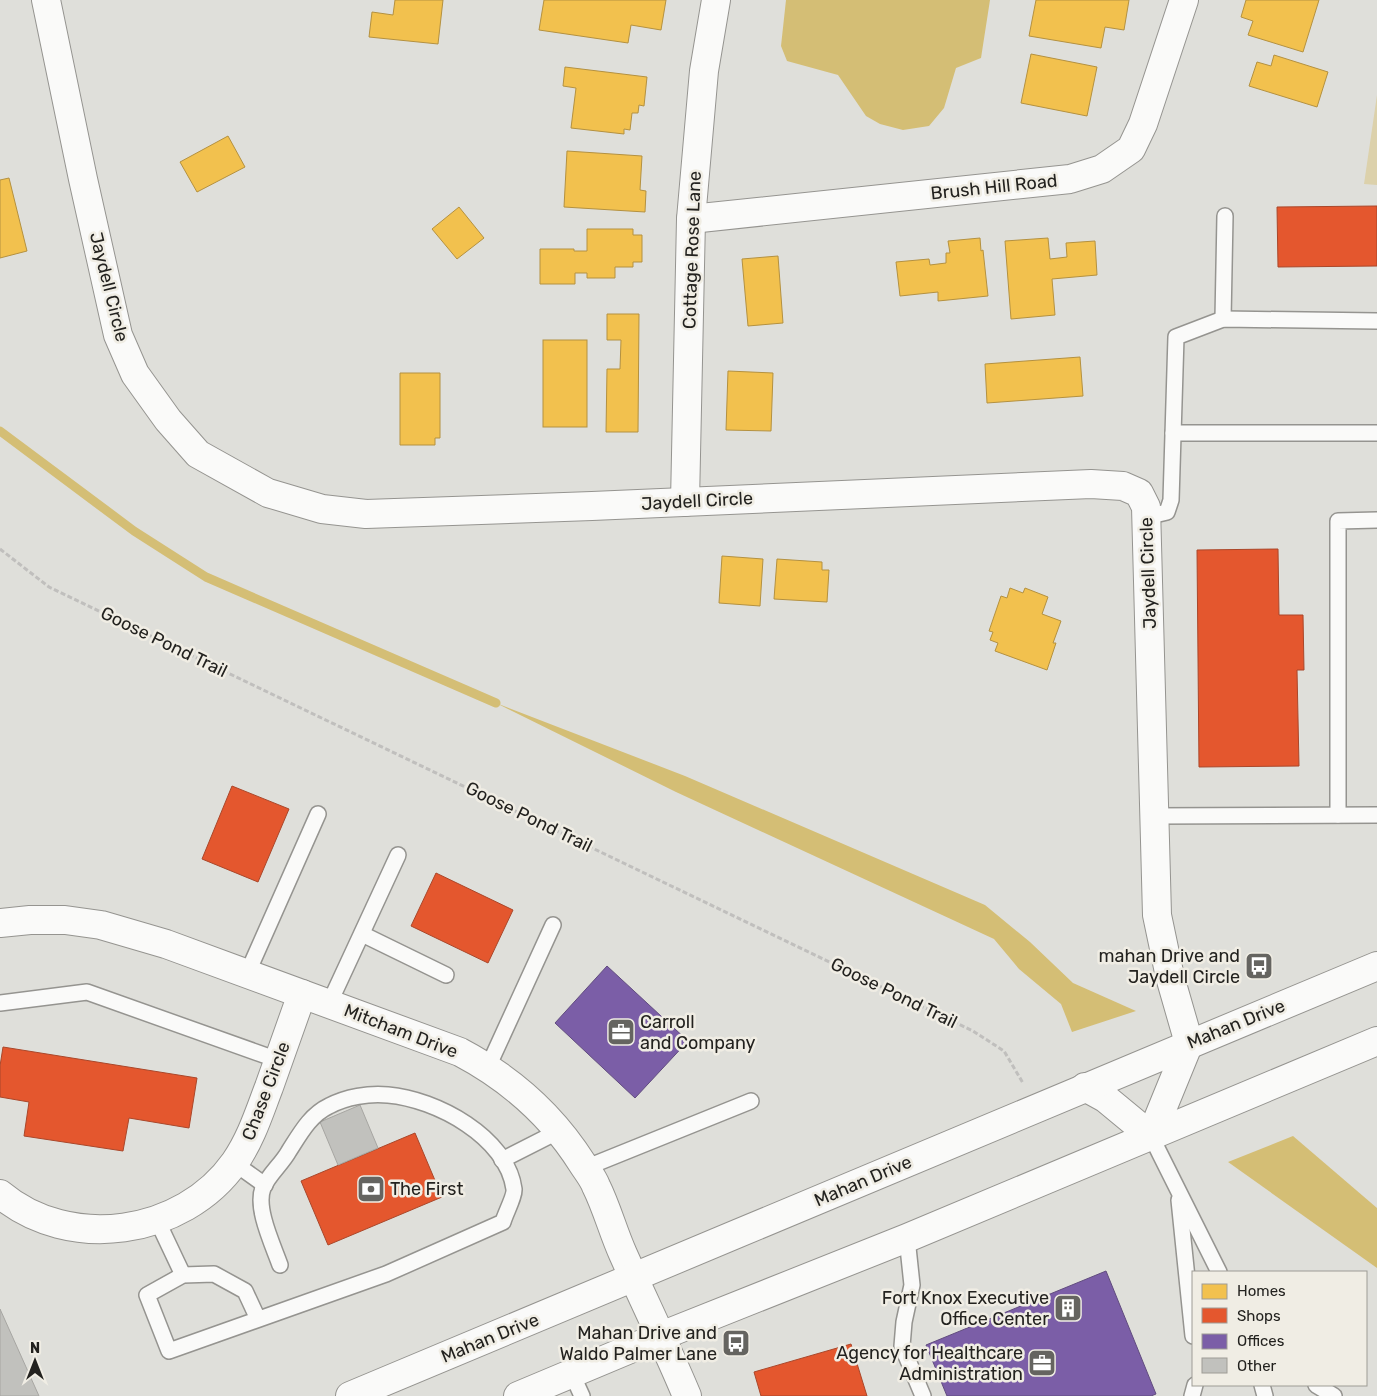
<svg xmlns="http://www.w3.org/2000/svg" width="1377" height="1396" font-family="Rubik,sans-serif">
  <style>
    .green { fill: #dcd1ab }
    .water { fill: #d4be75 }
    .homes { fill: #f2c14e; stroke: #b49140 }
    .shops { fill: #e4572e; stroke: #aa472a }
    .offices { fill: #7b5ea7; stroke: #614c7e }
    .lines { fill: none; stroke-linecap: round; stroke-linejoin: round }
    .stream { stroke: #d4be75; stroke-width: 9 }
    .building { fill: #c1c1bd; stroke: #a7a6a2 }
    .lane-casing { stroke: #959490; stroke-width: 18 }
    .street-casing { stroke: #959490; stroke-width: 30 }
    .primary-casing { stroke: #959490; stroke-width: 30 }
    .path { stroke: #c0bfbd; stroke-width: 3; stroke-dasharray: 5 2.5; stroke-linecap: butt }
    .lane { stroke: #fafaf9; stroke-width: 15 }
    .street { stroke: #fafaf9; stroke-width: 28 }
    .primary { stroke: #fafaf9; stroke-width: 28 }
    .labels { text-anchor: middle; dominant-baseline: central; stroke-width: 5; stroke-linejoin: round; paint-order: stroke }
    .street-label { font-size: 18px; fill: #23221f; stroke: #f0ede4 }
    .poi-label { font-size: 18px; fill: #23221f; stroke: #f0ede4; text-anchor: end }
  </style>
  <rect width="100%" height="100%" fill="#dfdfda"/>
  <polygon class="green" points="1377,95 1377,185 1364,184"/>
  <g class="water">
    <polygon points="786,0 990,0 981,58 956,68 944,108 929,126 903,130 880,124 866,116 838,75 787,61 781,46"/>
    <polygon points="496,703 685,776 985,905 1030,942 1073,983 1136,1011 1072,1032 1061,1004 1019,969 994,939 676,792"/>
    <polygon points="1293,1136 1377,1208 1377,1268 1228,1162"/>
  </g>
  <g class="homes">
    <polygon points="395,0 443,0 438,44 369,37 372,12 393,15"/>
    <polygon points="544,0 666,0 661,30 631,25 628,43 539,30"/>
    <polygon points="1036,0 1129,0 1124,30 1105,27 1101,48 1029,36"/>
    <polygon points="1246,0 1319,0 1303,52 1248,35 1253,21 1241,17"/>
    <polygon points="1031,54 1097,67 1087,116 1021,103"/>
    <polygon points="1274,55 1328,72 1317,107 1249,86 1257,62 1271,66"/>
    <polygon points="565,67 647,77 644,106 639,105 638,113 632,113 630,130 624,129 624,134 571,128 576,88 563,86"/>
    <polygon points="228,136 245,167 197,192 180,162"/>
    <polygon points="567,151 642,156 640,190 646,191 645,212 564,207"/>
    <polygon points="9,178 27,251 0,258 0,180"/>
    <polygon points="459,207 484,238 457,259 432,229"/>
    <polygon points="587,229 633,229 633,235 642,235 642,262 633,262 633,267 615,267 615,278 587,278 587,273 575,273 575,284 540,284 540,249 574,249 574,251 587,251"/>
    <polygon points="980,238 981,251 983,250 988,296 938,301 938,292 900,296 896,262 929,259 930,265 946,263 946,253 950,253 948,241"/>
    <polygon points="1048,238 1050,259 1067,257 1066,243 1095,241 1097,275 1052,279 1055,315 1011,319 1005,241"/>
    <polygon points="778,256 783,323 748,326 742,259"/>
    <polygon points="607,314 639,314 638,432 606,432 607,369 620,369 621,340 607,340"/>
    <rect x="543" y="340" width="44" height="87"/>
    <polygon points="1080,357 1083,396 987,403 985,364"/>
    <polygon points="728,371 773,373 771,431 726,430"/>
    <polygon points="400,373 440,373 440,438 435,438 435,445 400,445"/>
    <polygon points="722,556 763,559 760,606 719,603"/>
    <polygon points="777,559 822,562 822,570 829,570 827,602 774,599"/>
    <polygon points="1010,588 1023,593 1025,588 1048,597 1042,614 1061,621 1053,643 1056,643 1047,670 995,651 998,643 990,640 993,632 989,631 1001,596 1007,598"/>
  </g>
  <g class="shops">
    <polygon points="1377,206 1377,266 1278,267 1277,207"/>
    <polygon points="1278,549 1279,615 1303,615 1304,670 1297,670 1299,766 1199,767 1197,550"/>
    <polygon points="232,786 289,809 258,882 202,859"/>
    <polygon points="436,873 513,910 488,963 411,926"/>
    <polygon points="3,1047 197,1078 189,1128 129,1118 123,1151 24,1136 29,1102 0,1097 0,1066"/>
    <polygon points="415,1133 442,1197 328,1245 301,1181"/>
    <polygon points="851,1344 867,1396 761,1396 754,1372"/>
  </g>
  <g class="offices">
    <polygon points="607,966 688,1041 635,1098 555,1023"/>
    <polygon points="1106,1271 1156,1394 1151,1396 947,1396 926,1345"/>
  </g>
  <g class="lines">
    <polyline class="stream" points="0,431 134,531 206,577 496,703"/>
  </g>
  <g class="building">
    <polygon points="360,1105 378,1148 338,1165 320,1122"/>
    <polygon points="0,1309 39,1396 0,1396"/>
  </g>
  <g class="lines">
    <defs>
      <g id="lane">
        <polyline points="1223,319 1225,216"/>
        <polyline points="1173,433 1377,433"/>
        <polyline points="1146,517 1167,512 1171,500 1176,337 1223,319 1377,321"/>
        <polyline points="1338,815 1338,521 1377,520"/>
        <polyline points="1154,816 1377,815"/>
        <polyline points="362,934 446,975"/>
        <polyline points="247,974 318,814"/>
        <polyline points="0,1003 87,992 278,1060"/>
        <polyline points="329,1004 398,855"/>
        <polyline points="488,1067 553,925"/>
        <polyline points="1151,1136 1219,1272"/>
        <polyline points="502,1160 559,1131"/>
        <polyline points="234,1163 265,1185"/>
        <polyline points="585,1168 751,1101"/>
        <polyline points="1179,1200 1193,1336"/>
        <polyline points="157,1220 183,1275"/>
        <polyline points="907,1238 912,1285 904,1322 902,1346 923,1396"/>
        <path d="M258,1319l-13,-28 -31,-17 -31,1 -36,20 22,56 217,-77 117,-52c2,-8 12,-26 11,-33 -7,-52 -78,-90 -126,-94 -19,-2 -42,2 -59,11 -19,9 -29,28 -40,45 -7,13 -21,24 -26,37 -8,20 10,57 17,77"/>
        <polyline points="572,1374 582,1396"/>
        <polyline points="1262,1385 1265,1396"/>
        <polyline points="1316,1385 1334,1396"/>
        <polyline points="1192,1396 1195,1385"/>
      </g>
      <g id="street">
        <polyline points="46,0 83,179 118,335 135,374 168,420 198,454 268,493 322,509 366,514 592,506 1091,484 1123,486 1139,493 1146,507 1157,915 1170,977 1189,1043"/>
        <polyline points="691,219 1070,179 1102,169 1131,149 1143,124 1184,0"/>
        <polyline points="685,502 691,219 704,71 716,0"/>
        <path d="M0,923l30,-3h35l36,5 65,19 294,108c51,27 91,62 122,111 5,8 11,15 14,23 11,22 17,46 27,68 21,47 44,94 64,142"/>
        <path d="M0,1194c69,58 183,42 235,-32 16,-23 24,-49 34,-75 11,-31 22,-62 33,-93"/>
      </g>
      <g id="primary">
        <polyline points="1085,1087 1105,1098 1151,1136"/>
        <polyline points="1151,1136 1189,1043"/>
        <path d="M350,1396c343,-142 683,-289 1027,-430"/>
        <polyline points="518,1396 661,1336 907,1238 1377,1041"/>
      </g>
    </defs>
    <use href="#lane" class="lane-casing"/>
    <use href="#street" class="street-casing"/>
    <use href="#primary" class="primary-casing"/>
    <polyline class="path" points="0,549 49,587 973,1031 1004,1051 1023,1083"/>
    <use href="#lane" class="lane"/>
    <use href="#street" class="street"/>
    <use href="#primary" class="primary"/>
  </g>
  <defs>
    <symbol id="bus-square" viewBox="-11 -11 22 22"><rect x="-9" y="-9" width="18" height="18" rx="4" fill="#656460" stroke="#f0ede4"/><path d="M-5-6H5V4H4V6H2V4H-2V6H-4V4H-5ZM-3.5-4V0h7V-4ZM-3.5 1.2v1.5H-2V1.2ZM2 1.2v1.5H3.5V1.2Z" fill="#fff"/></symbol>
    <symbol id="office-square" viewBox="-11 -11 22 22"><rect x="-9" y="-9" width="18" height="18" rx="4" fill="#656460" stroke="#f0ede4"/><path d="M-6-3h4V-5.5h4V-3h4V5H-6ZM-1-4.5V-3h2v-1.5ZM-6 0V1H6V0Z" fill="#fff"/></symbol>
    <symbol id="bank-square" viewBox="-11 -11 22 22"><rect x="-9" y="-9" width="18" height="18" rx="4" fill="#656460" stroke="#f0ede4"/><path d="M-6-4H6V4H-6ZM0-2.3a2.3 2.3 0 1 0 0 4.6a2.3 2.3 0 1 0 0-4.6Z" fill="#fff"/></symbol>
    <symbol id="building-square" viewBox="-11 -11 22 22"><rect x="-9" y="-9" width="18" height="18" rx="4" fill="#656460" stroke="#f0ede4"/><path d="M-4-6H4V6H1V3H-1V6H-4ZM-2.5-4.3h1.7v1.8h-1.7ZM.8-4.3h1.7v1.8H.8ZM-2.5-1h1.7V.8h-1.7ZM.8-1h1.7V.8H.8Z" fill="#fff"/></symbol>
  </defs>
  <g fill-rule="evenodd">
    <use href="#bus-square" x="1243" y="950" width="32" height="32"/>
    <use href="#office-square" x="605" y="1016" width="32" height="32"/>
    <use href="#bank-square" x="355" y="1173" width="32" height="32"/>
    <use href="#building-square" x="1052" y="1292" width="32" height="32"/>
    <use href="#bus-square" x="720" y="1327" width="32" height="32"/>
    <use href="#office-square" x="1026" y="1347" width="32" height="32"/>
  </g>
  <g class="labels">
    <g class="street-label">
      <text transform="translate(994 187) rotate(-6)">Brush Hill Road</text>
      <text transform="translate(692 250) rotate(-88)">Cottage Rose Lane</text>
      <text transform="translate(109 287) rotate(76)">Jaydell Circle</text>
      <text transform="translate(697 501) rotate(-3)">Jaydell Circle</text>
      <text transform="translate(1148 573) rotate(-92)">Jaydell Circle</text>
      <text transform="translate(164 642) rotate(26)">Goose Pond Trail</text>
      <text transform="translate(529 817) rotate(26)">Goose Pond Trail</text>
      <text transform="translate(894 993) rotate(26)">Goose Pond Trail</text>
      <text transform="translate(1236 1024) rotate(-22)">Mahan Drive</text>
      <text transform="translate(401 1031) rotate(21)">Mitcham Drive</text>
      <text transform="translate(266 1091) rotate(-69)">Chase Circle</text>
      <text transform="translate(863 1181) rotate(-23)">Mahan Drive</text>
      <text transform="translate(490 1338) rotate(-22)">Mahan Drive</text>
    </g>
    <g class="poi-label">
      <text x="1240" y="956">mahan Drive and<tspan x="1240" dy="21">Jaydell Circle</tspan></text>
      <text x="640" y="1022" text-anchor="start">Carroll<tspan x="640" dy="21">and Company</tspan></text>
      <text x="390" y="1189" text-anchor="start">The First</text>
      <text x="1049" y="1298">Fort Knox Executive<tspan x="1049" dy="21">Office Center</tspan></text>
      <text x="717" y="1333">Mahan Drive and<tspan x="717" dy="21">Waldo Palmer Lane</tspan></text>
      <text x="1023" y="1353">Agency for Healthcare<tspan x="1023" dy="21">Administration</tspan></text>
    </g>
  </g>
  <rect x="1192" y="1271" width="175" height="115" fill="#f0ede4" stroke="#9e9c95"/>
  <rect x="1202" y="1284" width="25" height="15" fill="#f2c14e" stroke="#9e9c95"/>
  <text x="1237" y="1296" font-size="15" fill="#23221f">Homes</text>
  <rect x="1202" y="1308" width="25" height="15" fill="#e4572e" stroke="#9e9c95"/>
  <text x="1237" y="1321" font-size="15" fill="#23221f">Shops</text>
  <rect x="1202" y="1334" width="25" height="15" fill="#7b5ea7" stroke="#9e9c95"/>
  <text x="1237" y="1346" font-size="15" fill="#23221f">Offices</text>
  <rect x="1202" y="1358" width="25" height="15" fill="#c1c1bd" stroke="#9e9c95"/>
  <text x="1237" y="1371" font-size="15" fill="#23221f">Other</text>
  <g transform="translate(35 1361)" stroke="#f0ede4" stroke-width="4" paint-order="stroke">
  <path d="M0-4L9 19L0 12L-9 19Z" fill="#23221f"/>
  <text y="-8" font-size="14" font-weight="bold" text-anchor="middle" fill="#23221f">N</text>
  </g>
</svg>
